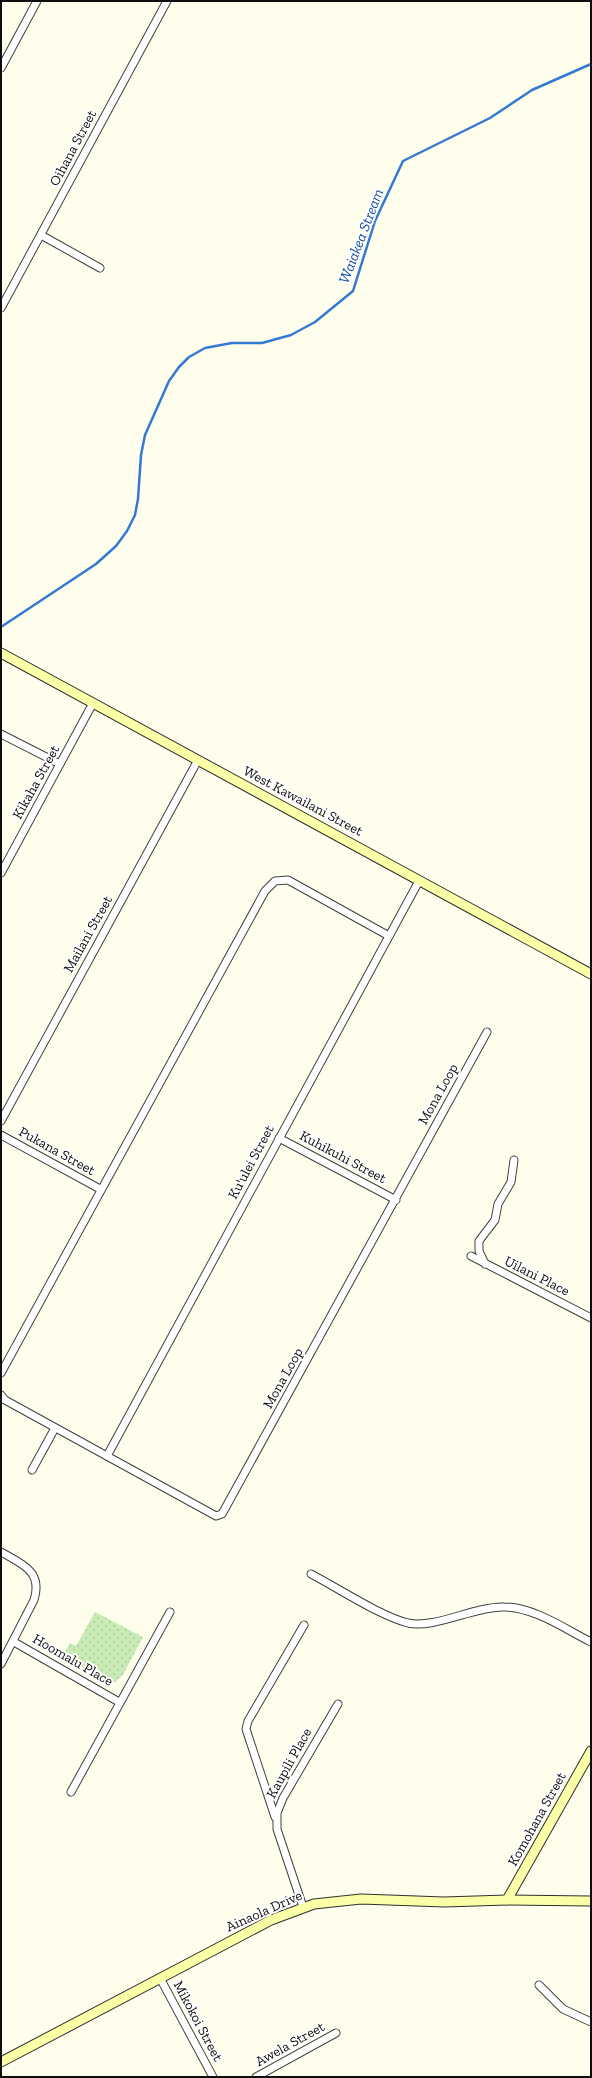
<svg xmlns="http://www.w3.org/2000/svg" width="592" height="2078" font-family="'Zilla Slab',serif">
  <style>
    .grass { fill: url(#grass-dots) }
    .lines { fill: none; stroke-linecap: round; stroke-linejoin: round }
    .stream { stroke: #3479d2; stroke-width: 2.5 }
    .street-casing { stroke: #404040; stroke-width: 9 }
    .secondary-casing { stroke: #2f2f2f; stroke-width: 11 }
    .street { stroke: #fff; stroke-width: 7 }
    .secondary { stroke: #fbffa8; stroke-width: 9 }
    .labels { text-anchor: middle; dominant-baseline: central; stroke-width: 4; stroke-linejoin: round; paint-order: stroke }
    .street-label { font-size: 14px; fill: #0d0d0d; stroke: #fff }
    .water-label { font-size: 15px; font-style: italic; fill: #124ca3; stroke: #fff }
  </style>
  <defs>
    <pattern id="grass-dots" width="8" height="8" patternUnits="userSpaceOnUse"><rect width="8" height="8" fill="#c8ebb5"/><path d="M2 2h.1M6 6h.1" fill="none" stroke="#abc89a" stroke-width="1.8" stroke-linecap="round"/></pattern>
  </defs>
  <rect width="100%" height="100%" fill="#fffeed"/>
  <polygon class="grass" points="95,1612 143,1637 123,1675 115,1682 111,1682 63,1656 70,1643 76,1646"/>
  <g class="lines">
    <polyline class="stream" points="1,627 96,564 116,546 127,531 135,515 138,499 141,455 145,435 169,381 179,367 189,357 205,348 232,343 262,343 291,335 315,322 353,291 375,221 403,161 490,118 532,90 591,64"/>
    <defs>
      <g id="street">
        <polyline points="1,68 37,1"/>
        <polyline points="41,235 100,268"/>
        <polyline points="1,308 167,1"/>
        <polyline points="1,734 60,764"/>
        <polyline points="1,873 93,703"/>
        <polyline points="1,1121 198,760"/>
        <polyline points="1,1135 100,1189"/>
        <polyline points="279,1138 396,1200"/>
        <polyline points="471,1256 591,1318"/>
        <polyline points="485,1264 479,1251 479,1241 495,1220 498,1204 511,1182 514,1160"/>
        <polyline points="1,1373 265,891 275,881 288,880 389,936"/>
        <polyline points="1,1395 5,1400 216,1516 222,1514 487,1032"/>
        <polyline points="107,1456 419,881"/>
        <polyline points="32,1470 55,1428"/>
        <path d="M1,1552c21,12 42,19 33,48l-33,64"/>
        <path d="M311,1574c27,14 69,42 97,49 27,6 67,-17 96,-16 30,0 61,22 87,35"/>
        <polyline points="14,1642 119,1702"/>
        <polyline points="71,1792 170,1612"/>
        <polyline points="275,1817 246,1729 248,1721 304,1625"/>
        <polyline points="303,1907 277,1829 277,1813 283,1798 338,1704"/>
        <polyline points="160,1978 213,2077"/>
        <polyline points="539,1985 563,2009 591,2022"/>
        <polyline points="256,2077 336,2033"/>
      </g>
      <g id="secondary">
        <polyline points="1,653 591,974"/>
        <polyline points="507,1900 591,1751"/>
        <polyline points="1,2062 271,1920 314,1904 361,1899 444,1902 507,1900 591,1901"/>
      </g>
    </defs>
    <use href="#street" class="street-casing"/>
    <use href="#secondary" class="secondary-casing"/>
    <use href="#street" class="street"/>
    <use href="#secondary" class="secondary"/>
  </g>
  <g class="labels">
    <g class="street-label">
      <text transform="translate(73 148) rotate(-62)">Oihana Street</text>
      <text transform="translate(36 782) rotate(-61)">Kikaha Street</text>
      <text transform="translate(303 801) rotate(28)">West Kawailani Street</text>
      <text transform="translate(88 934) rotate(-61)">Mailani Street</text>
      <text transform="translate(438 1094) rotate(-61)">Mona Loop</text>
      <text transform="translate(57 1151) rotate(29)">Pukana Street</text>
      <text transform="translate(343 1157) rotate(28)">Kuhikuhi Street</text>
      <text transform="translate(251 1162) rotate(-62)">Ku'ulei Street</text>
      <text transform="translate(537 1276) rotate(27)">Uilani Place</text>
      <text transform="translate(283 1378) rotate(-61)">Mona Loop</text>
      <text transform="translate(73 1660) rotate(30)">Hoomalu Place</text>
      <text transform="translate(289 1763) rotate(-61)">Kaupili Place</text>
      <text transform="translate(537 1819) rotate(-61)">Komohana Street</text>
      <text transform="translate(264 1911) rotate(-24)">Ainaola Drive</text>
      <text transform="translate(198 2021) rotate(62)">Mikokoi Street</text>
      <text transform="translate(290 2044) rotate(-29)">Awela Street</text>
    </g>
    <g class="water-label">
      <text transform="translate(361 236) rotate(-69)">Waiakea Stream</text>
    </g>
  </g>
  <rect width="592" height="2078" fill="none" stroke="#0d0d0d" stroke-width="4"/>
</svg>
